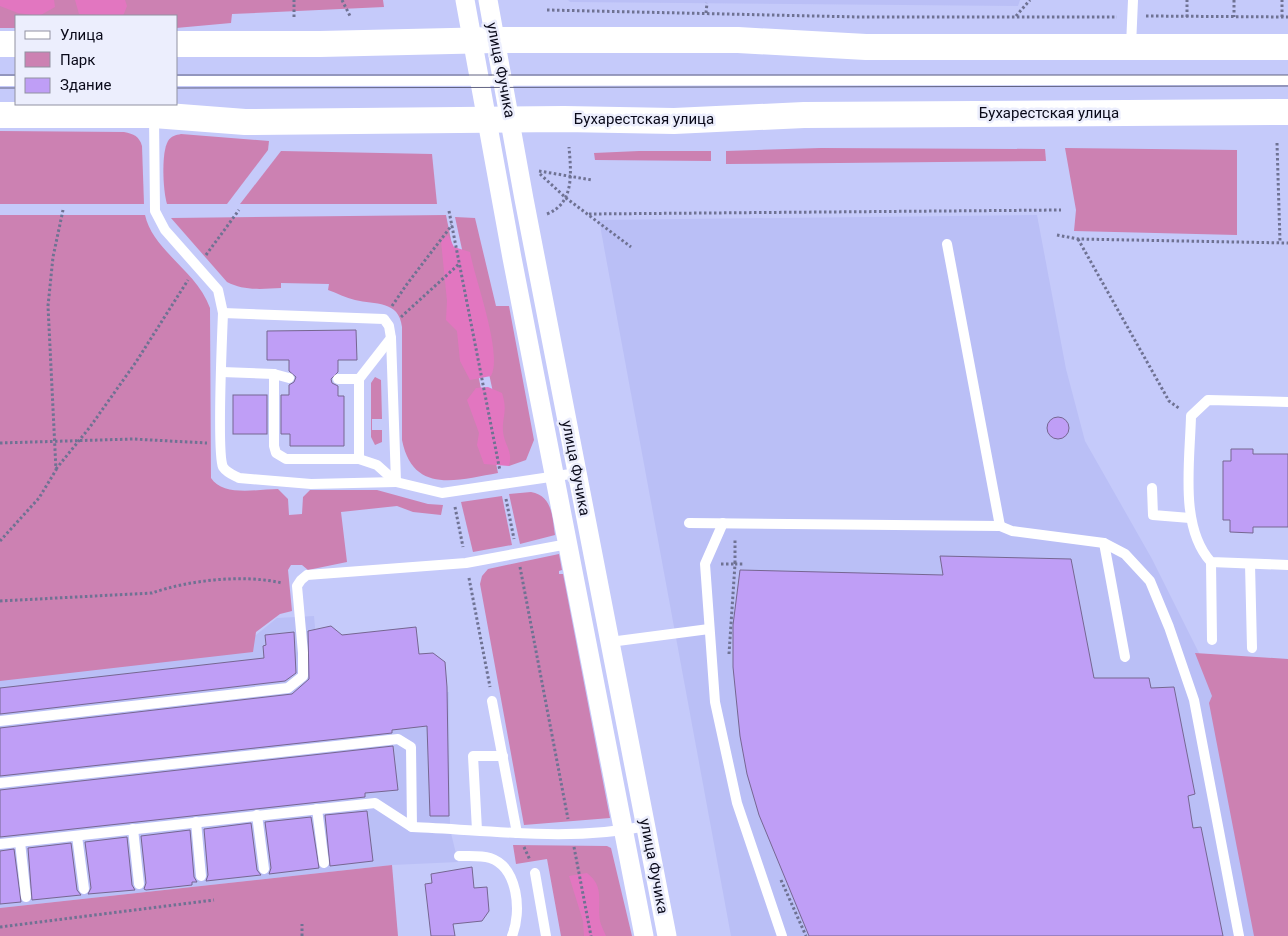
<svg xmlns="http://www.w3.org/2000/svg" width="1288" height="936" font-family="Roboto,sans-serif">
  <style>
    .built { fill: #babff6 }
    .green { fill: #cc81b2 }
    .forest { fill: #e276c0 }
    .building { fill: #bf9ef6; stroke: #766691 }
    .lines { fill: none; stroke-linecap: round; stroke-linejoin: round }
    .path { stroke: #6f7293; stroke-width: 3; stroke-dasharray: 2.5 2.5; stroke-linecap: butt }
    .service { stroke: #fff; stroke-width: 10 }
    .minor { stroke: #fff; stroke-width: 19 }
    .secondary { stroke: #fff; stroke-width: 26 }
    .tram { stroke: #606281; stroke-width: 1 }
    .labels { text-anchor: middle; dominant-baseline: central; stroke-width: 5; stroke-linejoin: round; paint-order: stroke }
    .street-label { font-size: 15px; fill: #090919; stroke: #eceefd }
  </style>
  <rect width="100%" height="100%" fill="#c5cafa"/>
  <g class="built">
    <polygon points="568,0 1020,0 1018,6 570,2"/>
    <polygon points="1037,215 1066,369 1085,441 1152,559 1218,691 1274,936 731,936 599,220"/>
    <polygon points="314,616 322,706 449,692 450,829 458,862 392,865 0,908 0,672 256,635 277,618"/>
  </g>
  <g class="green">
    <polygon points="0,0 383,0 384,7 232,14 231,23 176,28 176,16 16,16 16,28 0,28"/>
    <path d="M0,131l124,1c10,2 15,4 18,14l2,58h-144z"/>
    <path d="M181,134l88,7 -1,9 -41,54h-60c-4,-13 -6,-51 1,-63 3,-5 8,-6 13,-7z"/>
    <polygon points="821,148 1045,149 1046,161 726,164 726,151"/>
    <polygon points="1065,148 1237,150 1237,235 1074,231 1076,210"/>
    <polygon points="281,151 432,154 437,204 240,204"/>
    <polygon points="639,151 711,151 711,161 595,160 594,153"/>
    <path d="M0,215h145c8,36 52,56 65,93l1,170c12,19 47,11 67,11l10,10 1,16 13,-1 1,-17 7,-7h67l51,14 15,1 -2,10 -28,-3 -16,-6 -56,6 6,50 -39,8 -6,-5h-11l-3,5 4,41 -12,3 -24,18 -3,20 -253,29z"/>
    <path d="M446,215l52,258c-40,7 -85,22 -96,-33v-113c-3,-27 -27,-22 -47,-27 -9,-2 -18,-7 -27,-10l1,-6 -48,-1v5c-19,1 -37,3 -54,-6l-56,-64z"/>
    <polygon points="455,217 475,218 496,306 509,306 534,440 526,460 509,466"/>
    <polygon points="375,377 381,380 382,419 372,419 372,430 382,430 382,442 375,445 371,437 371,383"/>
    <path d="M531,492c22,4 21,25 24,43l-35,9 -11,-50z"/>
    <polygon points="502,496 512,545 473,552 461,502"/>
    <polygon points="559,554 562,570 559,571 559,574 563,574 610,818 524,825 480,584 482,576 488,569"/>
    <polygon points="1195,653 1288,659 1288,936 1254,936 1209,703 1212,696"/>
    <polygon points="513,845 607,846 611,848 632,936 561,936 547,859 516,864"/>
    <polygon points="392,865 398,936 0,936 0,908"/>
  </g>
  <g class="forest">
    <polygon points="0,0 54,0 55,7 39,16 18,13 0,6"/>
    <polygon points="75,0 125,0 127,6 123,16 79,14"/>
    <path d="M448,235l6,12 16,5c5,28 33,101 21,124l-21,4 -10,-19 -3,-30 -11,-11 1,-19 -6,-60z"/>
    <path d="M488,387l14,6c6,19 0,23 1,39 2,15 10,18 6,34l-25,-2 -7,-19 2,-12 -12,-33 9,-12z"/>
    <path d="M587,873c18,14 10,28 13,48 1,5 4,10 6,15h-22l-1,-15 -14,-45z"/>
  </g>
  <g class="building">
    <polygon points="356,330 357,360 338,360 338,372 331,379 332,383 338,386 338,396 344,396 344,446 290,446 290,434 281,434 281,395 289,395 289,385 294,382 296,377 289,371 289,360 267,360 267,331"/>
    <rect x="233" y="395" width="34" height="39"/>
    <circle cx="1058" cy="428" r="11"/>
    <polygon points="1231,449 1253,449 1253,454 1288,454 1288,527 1253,527 1253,533 1230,532 1230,520 1223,520 1223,461 1231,461"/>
    <polygon points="940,556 1071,559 1094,678 1149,678 1151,688 1174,687 1195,794 1188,796 1193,828 1201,827 1223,936 809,936 759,815 747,774 740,736 733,667 733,625 740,570 943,575"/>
    <polygon points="331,626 342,635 416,627 419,654 433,653 445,662 447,687 449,816 430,816 427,726 392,730 392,733 0,776 0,728 292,694 309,679 308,631"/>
    <polygon points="294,632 296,673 285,681 0,714 0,688 264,658 263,646 266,645 265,635"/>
    <polygon points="393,746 398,790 365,793 365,797 0,837 0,790"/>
    <polygon points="367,811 373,861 330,866 325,815"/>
    <polygon points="311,817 319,868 269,874 271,868 265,822"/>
    <polygon points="251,823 257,870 261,875 206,881 208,875 204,829"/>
    <polygon points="190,830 194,877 197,882 192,882 192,885 146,890 144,889 146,883 141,836"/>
    <polygon points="127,837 132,885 135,890 88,894 91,888 85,842"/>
    <polygon points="71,843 77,890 81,895 32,900 28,848"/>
    <polygon points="14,849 21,902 0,904 0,851"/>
    <polygon points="472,867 474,888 487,887 489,911 482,921 453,924 455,936 431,936 425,884 432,883 431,874"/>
  </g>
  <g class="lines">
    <g class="path">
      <polyline points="342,0 350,16"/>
      <polyline points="1234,0 1234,17"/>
      <polyline points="547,10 859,17 1117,17"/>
      <polyline points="706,13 707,3"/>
      <polyline points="1016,16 1030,0"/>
      <polyline points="1146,16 1288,17"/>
      <polyline points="294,17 294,0"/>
      <polyline points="1187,17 1187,0"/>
      <polyline points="1282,17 1282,0"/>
      <polyline points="1277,143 1280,242"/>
      <polyline points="539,171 592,180"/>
      <polyline points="540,174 566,198 631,247"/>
      <polyline points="449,211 500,471"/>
      <path d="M547,214c28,-11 24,-42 22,-67"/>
      <polyline points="589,214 1061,210"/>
      <polyline points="1057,235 1078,239 1288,243"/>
      <polyline points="1078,239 1169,401 1180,409"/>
      <polyline points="206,255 239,210"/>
      <polyline points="392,306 407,284 452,225"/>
      <polyline points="401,317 459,264"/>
      <polyline points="0,443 133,439 207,443"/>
      <polyline points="56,469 90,427 136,362 188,280"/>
      <polyline points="506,499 514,539"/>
      <polyline points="455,507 463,547"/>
      <polyline points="0,541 39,498 56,470 48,306 53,257 63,210"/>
      <polyline points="721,564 735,564 735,539"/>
      <polyline points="520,567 568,819"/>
      <polyline points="469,578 490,687"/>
      <path d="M0,601l152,-8c37,-13 92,-19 130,-10"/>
      <polyline points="729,654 735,564 744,564"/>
      <polyline points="524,847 530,860"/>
      <polyline points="574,847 591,936"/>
      <polyline points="781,880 806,936"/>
      <polyline points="0,927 214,900"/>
      <polyline points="302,936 302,924"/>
    </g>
    <g class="service">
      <polyline points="1131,46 1133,0"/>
      <polyline points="0,81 16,81"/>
      <polyline points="176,81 1288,80"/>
      <polyline points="154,116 155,211 165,230 218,290 223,313"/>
      <polyline points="947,244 1000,526"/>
      <path d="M223,313l161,6 5,7 2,12 5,144 -85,2 -72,-6c-6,-3 -12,-5 -16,-11 -6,-13 -1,-130 0,-154z"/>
      <polyline points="222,372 274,374 289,378"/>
      <polyline points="274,374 274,446 276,453 286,459 359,459 377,465 396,482 442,493 577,473"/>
      <polyline points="338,379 359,379"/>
      <path d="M1288,402l-80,-2 -17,16c-1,45 -12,111 20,146l77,3"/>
      <polyline points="359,459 359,379 391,338"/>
      <polyline points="1152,488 1153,515 1190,518"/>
      <polyline points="689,523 1000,526 1012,531 1104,543 1125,554 1150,581 1169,627 1194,700 1239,936"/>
      <polyline points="723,523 705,564 715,702 737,803 782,936"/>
      <polyline points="1104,543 1125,657"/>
      <polyline points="1211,562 1212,640"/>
      <polyline points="1250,564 1252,648"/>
      <polyline points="610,642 709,629"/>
      <polyline points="492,701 517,833"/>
      <polyline points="0,721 288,688 303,676 303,653 297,586 301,580 307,575 466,563 568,544"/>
      <path d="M0,783l398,-44 13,8 1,80c78,3 158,15 234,-1"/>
      <polyline points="317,809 324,863"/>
      <polyline points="257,815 264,869"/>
      <polyline points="196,822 201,876"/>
      <polyline points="133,829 139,884"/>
      <polyline points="477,830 473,756 503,756"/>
      <polyline points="77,836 84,889"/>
      <polyline points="20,842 26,897"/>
      <polyline points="0,844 375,803 412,827"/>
      <path d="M459,856c9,0 22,-1 31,2 28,9 32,54 22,78"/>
      <polyline points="535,873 546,936"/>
    </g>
    <g class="minor">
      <polyline points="465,0 512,258 644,936"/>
      <polyline points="488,0 524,199 667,936"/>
    </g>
    <g class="secondary">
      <polyline points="0,44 16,44"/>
      <polyline points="176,44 320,44 495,40 738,40 866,47 1288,47"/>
      <polyline points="0,115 154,115 245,122 564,119 674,121 804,115 1288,112"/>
    </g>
    <g class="tram">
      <polyline points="0,75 16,75"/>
      <polyline points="176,75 1288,75"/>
      <polyline points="0,88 16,88"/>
      <polyline points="176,88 1288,86"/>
    </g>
  </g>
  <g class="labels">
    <g class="street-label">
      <text transform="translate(501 70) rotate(79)">улица Фучика</text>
      <text x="1049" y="113">Бухарестская улица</text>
      <text x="644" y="119">Бухарестская улица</text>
      <text transform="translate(576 468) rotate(79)">улица Фучика</text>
      <text transform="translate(654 866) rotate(79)">улица Фучика</text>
    </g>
  </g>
  <rect x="15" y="15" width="162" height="90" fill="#eceefd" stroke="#9192a2"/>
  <rect x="25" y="31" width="25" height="8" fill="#ffffff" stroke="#9192a2"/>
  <text x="60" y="40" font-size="15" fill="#090919">Улица</text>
  <rect x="25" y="52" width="25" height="15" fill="#cc81b2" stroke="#9192a2"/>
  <text x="60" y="65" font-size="15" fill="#090919">Парк</text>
  <rect x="25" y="78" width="25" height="15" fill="#bf9ef6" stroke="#9192a2"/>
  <text x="60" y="90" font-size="15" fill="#090919">Здание</text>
</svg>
